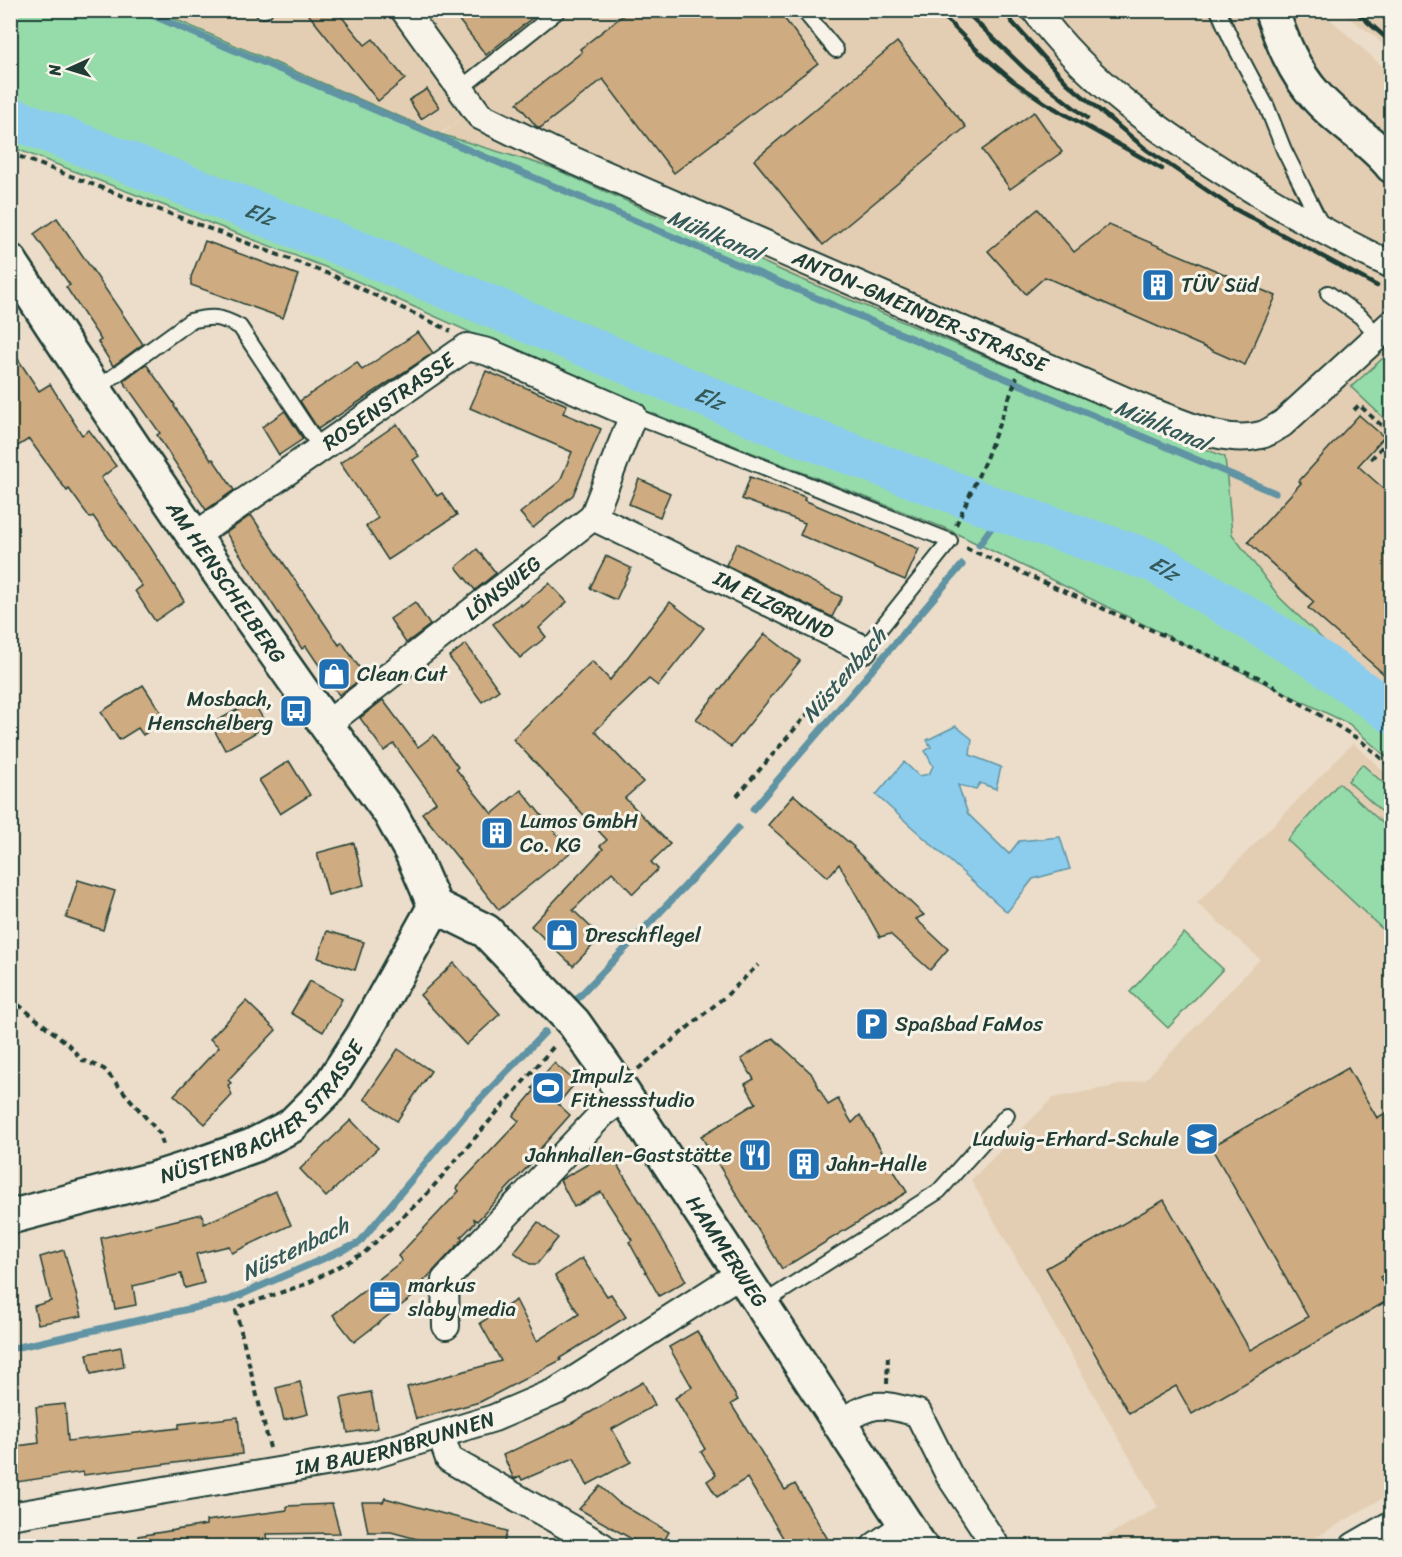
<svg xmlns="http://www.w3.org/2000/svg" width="1402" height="1557" font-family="Sriracha,sans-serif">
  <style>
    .built { fill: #e3ceb3 }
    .green { fill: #96dcaa; stroke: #5a8c6f; stroke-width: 1.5 }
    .water { fill: #8ccded; stroke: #6093a3; stroke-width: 1.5 }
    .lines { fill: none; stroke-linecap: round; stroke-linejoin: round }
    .stream { stroke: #6093a3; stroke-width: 7 }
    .river { stroke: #8ccded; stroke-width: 42 }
    .building { fill: #cfab81; stroke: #1f3d34; stroke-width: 1.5 }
    .lane-casing { stroke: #1f3d34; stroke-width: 18 }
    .street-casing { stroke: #1f3d34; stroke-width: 30 }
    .secondary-casing { stroke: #1f3d34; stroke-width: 38 }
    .path { stroke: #1f3d34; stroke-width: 4; stroke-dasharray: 6 4.5; stroke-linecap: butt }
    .lane { stroke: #f7f3e8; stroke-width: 14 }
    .street { stroke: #f7f3e8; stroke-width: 26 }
    .secondary { stroke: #f7f3e8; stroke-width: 33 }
    .rail { stroke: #1f3d34; stroke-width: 4.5 }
    .labels { text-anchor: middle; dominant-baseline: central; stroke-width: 6; stroke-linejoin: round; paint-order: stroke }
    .poi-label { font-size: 21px; fill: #1f3d34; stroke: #f7f3e8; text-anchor: start }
    .street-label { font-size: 21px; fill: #1f3d34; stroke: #f7f3e8 }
    .water-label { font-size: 22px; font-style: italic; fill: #355a59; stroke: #f7f3e8 }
  </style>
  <rect width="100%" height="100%" fill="#ebddc9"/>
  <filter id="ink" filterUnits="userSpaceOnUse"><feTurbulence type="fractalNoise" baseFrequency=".0167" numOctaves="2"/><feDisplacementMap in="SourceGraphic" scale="12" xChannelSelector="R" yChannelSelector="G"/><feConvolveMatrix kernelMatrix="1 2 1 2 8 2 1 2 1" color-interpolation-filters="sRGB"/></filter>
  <g filter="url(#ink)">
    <g class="built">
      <polygon points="156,11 1321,11 1391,74 1391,691 1337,653 1280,598 1232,533 1225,456 796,277 553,168 442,134 461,118 440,134"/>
      <polygon points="1339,11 1391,11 1389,15 1391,17 1391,52 1372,34"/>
      <polygon points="1353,743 1391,778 1391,1493 1302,1546 1089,1546 1158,1507 971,1180 1053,1098 1145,1080 1260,959 1197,903"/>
    </g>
    <g class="green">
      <polygon points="10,11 156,11 440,134 553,168 796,277 1225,457 1232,534 1280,598 1337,653 1391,691 1391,761 1349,724 947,529 636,407 330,269 11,147"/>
      <polygon points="1391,351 1391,425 1351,387"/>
      <polygon points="1362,764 1391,790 1391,820 1348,781"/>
      <polygon points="1339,783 1391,831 1391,937 1287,840"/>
      <polygon points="1184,933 1223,969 1168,1028 1130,992"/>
    </g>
    <polygon class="water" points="956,726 972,739 970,755 1001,767 996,789 980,783 976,789 958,785 968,814 1009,854 1019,841 1060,837 1070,869 1033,879 1007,912 876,795 904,762 919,776 929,774 933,766 925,751 931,747 927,740"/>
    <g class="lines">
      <g class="stream">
        <polyline points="140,10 1275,493"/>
        <polyline points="979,545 1003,511"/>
        <polyline points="753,809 962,565"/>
        <polyline points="574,1002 709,861 738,828"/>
        <polyline points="10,1349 229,1300 359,1243 466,1114 545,1032"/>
      </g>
      <path class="river" id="s1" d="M10,117l360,139 417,174 216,81 152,51 164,99 73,52"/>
    </g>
    <g class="building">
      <polygon points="305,10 336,10 365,45 373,39 405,79 378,101"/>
      <polygon points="451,10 542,10 486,55"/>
      <polygon points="630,10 778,10 818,63 674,173 603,79 540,128 536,126 517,103 582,52 580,49"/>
      <polygon points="897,42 966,127 823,245 754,160"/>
      <polygon points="427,89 439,107 421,119 409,100"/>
      <polygon points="1034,112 1062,152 1010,189 982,150"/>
      <polygon points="1038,209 1074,252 1109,225 1276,296 1245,365 1045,277 1026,294 988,251"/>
      <polygon points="57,218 143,344 113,366 98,342 101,340 66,287 70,285 34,234"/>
      <polygon points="205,241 298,275 283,318 191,285 191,277"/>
      <polygon points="418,332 433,353 318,429 300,401 357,362 362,370"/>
      <polygon points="10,347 39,391 50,384 82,435 89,430 116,466 101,478 151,548 184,601 155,621 135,591 142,586 93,516 90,518 69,489 67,491 29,439 10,451"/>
      <polygon points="146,364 175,405 174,406 211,460 213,459 234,490 206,510 157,435 160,433 123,381"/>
      <polygon points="486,371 567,405 563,413 601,429 573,495 533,528 520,513 560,481 572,452 470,408"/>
      <polygon points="285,411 303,439 279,455 262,427"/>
      <polygon points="1359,415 1384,437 1358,466 1392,496 1392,681 1308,608 1314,602 1248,542 1301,483 1299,481"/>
      <polygon points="397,424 419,456 413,460 437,496 442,493 457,515 388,560 366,526 378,518 340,463"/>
      <polygon points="750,477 805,497 804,500 919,549 905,580 800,535 805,523 742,499"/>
      <polygon points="639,479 670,493 660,517 629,504"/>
      <polygon points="251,515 339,645 342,642 365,676 342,693 339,695 306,646 302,649 226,533"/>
      <polygon points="737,543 842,597 832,617 726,565"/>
      <polygon points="477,549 496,573 475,590 456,567"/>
      <polygon points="606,556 631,568 616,600 590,588"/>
      <polygon points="549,583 567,602 539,628 546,637 520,658 493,624 520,604 521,606"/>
      <polygon points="415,602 430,625 406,643 390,619"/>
      <polygon points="670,602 704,628 658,686 649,679 595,731 643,782 625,798 670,844 651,862 658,869 633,894 612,872 573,910 601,937 573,966 531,926 603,849 600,846 607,840 513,739 592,661 610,680"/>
      <polygon points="765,634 800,661 731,747 696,719"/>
      <polygon points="466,644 499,690 482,702 449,657"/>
      <polygon points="143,685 166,720 143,735 138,728 119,740 101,712"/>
      <polygon points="383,700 418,747 434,735 458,767 456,769 492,814 521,790 571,852 499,910 422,813 436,802 394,744 384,751 360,718"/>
      <polygon points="253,701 267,726 225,750 211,724"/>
      <polygon points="289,761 310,795 280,814 259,780"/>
      <polygon points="794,795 854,847 853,848 924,915 916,919 948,949 930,970 890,934 880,937 839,864 828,877 768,825"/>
      <polygon points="354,843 364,885 328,895 317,853"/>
      <polygon points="78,880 115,891 103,930 66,918"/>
      <polygon points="327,931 364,942 355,970 318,958"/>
      <polygon points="454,963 500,1014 466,1045 420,995"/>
      <polygon points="310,981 342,999 323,1032 291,1013"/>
      <polygon points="246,1001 276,1030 228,1080 231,1083 228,1085 232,1095 205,1124 174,1095 219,1047 210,1039"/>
      <polygon points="773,1038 811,1073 828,1105 838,1099 852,1123 860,1115 907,1192 782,1269 701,1136 756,1103 745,1084 754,1079 741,1059"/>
      <polygon points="398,1049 431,1071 397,1121 364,1099"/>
      <polygon points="554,1063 576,1082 558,1104 570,1115 531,1159 533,1161 477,1221 474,1219 475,1223 461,1237 463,1239 411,1295 412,1297 354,1342 333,1315 402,1261 398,1256 459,1191 456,1188 519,1121 513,1116 535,1090 532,1088"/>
      <polygon points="1348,1068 1377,1118 1392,1109 1392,1271 1380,1277 1392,1298 1192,1414 1176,1386 1129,1413 1046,1268 1164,1200 1250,1350 1308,1317 1211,1147"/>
      <polygon points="351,1120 378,1148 326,1197 300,1169"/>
      <polygon points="609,1152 649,1216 686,1281 659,1296 629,1242 632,1240 601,1192 574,1207 560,1180"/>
      <polygon points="276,1191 291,1225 232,1253 229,1246 196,1254 204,1283 185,1288 181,1274 133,1286 136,1305 115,1309 101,1238 202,1214 204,1224"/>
      <polygon points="538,1222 558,1238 537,1264 530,1264 514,1252"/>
      <polygon points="64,1250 82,1316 38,1324 34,1306 51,1301 40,1257"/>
      <polygon points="582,1258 607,1296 611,1294 626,1317 560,1358 561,1360 480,1402 416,1419 407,1387 501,1361 480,1323 516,1300 537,1341 579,1314 555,1276"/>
      <polygon points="697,1331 738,1400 731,1404 785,1490 795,1484 832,1546 788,1546 747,1478 717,1497 707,1481 716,1475 701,1452 705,1449 675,1398 692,1387 669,1347"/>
      <polygon points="121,1347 124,1367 91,1374 87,1354"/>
      <polygon points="300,1382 308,1414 284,1420 276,1388"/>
      <polygon points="643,1382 655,1405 612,1429 631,1462 587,1485 574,1458 522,1480 520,1476 514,1479 503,1455 570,1424"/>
      <polygon points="371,1392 378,1428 348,1433 341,1398"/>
      <polygon points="65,1404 68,1441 179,1428 179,1424 238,1417 242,1454 84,1475 83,1472 10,1483 10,1447 39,1443 36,1407"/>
      <polygon points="600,1486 619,1503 669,1532 661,1546 644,1546 579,1509"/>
      <polygon points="385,1498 507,1531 503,1546 443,1546 391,1532 368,1532 362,1502 383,1502"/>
      <polygon points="332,1504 340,1533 266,1534 267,1542 235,1546 139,1546 138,1536 206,1525 206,1521 287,1510 287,1506"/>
    </g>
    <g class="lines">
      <defs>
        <g id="lane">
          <polyline points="262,10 265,10"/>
          <polyline points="803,10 836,50"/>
          <polyline points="1218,10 1231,39 1267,107 1284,150 1322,226"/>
          <polyline points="461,88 559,10"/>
          <polyline points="1328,293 1361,317 1378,336"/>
          <path d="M95,390l95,-69c22,-5 30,-5 50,6l81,122"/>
          <polyline points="633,415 950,541 864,649"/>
          <polyline points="762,1304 939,1191 1007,1115"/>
        </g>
        <g id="street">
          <path id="s2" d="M404,10l76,106 74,36 593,258c36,12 76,35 114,25 8,-2 15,-8 21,-11l110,-101"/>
          <path d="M1035,10c53,73 129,125 205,172 49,30 99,59 152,83"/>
          <path id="s3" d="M593,517l271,132"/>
          <path id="s4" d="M193,537l274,-190 21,5 145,63 -40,102 -267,208"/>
          <polyline points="446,1326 445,1280 602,1114 625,1097"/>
          <path d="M838,1423c37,-21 38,-21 80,-10l31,62 47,71"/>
          <polyline points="441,1436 449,1459 602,1546"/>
          <path id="s5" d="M10,1516l363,-61 121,-37 63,-27 184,-118"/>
          <polyline points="875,1546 905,1525"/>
          <polyline points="1354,1546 1392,1524"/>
        </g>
        <g id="secondary">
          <path d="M1271,10c11,31 23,62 45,86 22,26 55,43 76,70"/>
          <path id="s6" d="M10,261c122,187 248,372 380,552l21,38 24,55"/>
          <path id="s7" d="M435,906l51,25 88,92 43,61 303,462"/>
          <path id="s8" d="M10,1217l144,-38 47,-15 51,-18 39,-20 37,-37 34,-52 73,-131"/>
        </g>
      </defs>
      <use href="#lane" class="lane-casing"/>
      <use href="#street" class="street-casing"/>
      <use href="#secondary" class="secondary-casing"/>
      <g class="path">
        <polyline points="10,153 334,276 451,331"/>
        <polyline points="1354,410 1359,405 1392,435"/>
        <polyline points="1371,459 1392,436"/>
        <polyline points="956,525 985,461 1017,377"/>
        <polyline points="966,548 1258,677 1360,740 1392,768"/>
        <polyline points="737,796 848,667"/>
        <polyline points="10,998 68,1044 82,1060 104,1069 160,1134 164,1148"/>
        <polyline points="638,1069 728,994 758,965"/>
        <polyline points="887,1384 888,1354"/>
        <polyline points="270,1448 236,1311 241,1306 306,1284 364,1253 425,1196 555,1045"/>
      </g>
      <use href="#lane" class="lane"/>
      <use href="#street" class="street"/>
      <use href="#secondary" class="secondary"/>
      <g class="rail">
        <polyline points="937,10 979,52 1013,81 1047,104 1162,169"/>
        <polyline points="964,10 1026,70 1087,118"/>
        <polyline points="1005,10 1012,22 1067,83 1147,150 1233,208 1377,286"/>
        <polyline points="1354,10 1392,43"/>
        <polyline points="1376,10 1392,24"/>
      </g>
    </g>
  </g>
  <defs>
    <symbol id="building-square" viewBox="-11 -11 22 22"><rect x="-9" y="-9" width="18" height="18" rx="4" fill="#1f6fb2" stroke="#f7f3e8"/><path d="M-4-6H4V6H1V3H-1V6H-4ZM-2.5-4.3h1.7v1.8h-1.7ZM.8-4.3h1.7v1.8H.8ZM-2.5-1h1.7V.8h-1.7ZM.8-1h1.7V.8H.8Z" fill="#fff"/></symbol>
    <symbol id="shop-square" viewBox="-11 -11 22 22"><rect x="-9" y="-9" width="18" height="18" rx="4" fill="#1f6fb2" stroke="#f7f3e8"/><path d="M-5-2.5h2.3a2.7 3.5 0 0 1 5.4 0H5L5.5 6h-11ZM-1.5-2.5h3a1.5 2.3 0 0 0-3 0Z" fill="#fff"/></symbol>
    <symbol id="bus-square" viewBox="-11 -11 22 22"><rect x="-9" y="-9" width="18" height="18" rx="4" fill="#1f6fb2" stroke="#f7f3e8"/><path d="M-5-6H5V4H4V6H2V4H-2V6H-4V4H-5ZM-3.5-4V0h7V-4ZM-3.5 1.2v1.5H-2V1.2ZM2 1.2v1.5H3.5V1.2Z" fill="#fff"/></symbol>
    <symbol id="parking-square" viewBox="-11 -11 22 22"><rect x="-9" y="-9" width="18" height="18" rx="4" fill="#1f6fb2" stroke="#f7f3e8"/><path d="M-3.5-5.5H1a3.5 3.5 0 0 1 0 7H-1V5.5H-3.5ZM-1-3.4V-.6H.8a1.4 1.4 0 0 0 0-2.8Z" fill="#fff"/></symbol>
    <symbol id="stadium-square" viewBox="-11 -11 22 22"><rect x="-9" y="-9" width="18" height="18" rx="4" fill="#1f6fb2" stroke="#f7f3e8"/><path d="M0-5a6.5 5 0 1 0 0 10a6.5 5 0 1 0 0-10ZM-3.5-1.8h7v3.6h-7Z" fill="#fff"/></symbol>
    <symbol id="school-square" viewBox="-11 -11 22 22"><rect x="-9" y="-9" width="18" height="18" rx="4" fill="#1f6fb2" stroke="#f7f3e8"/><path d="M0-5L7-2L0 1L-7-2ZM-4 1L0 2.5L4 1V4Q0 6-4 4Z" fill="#fff"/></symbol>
    <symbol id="restaurant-square" viewBox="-11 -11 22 22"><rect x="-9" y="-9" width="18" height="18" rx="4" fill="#1f6fb2" stroke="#f7f3e8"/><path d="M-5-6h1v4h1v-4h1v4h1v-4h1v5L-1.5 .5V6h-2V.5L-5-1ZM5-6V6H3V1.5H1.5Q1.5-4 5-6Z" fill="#fff"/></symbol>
    <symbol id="office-square" viewBox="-11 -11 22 22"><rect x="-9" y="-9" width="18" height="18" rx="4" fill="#1f6fb2" stroke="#f7f3e8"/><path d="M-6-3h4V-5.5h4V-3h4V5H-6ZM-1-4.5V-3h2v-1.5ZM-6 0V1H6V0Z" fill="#fff"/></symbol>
  </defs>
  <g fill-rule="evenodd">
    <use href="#building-square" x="1139" y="266" width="38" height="38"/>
    <use href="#shop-square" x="315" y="655" width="38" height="38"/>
    <use href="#bus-square" x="277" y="692" width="38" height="38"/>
    <use href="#building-square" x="478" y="814" width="38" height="38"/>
    <use href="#shop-square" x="543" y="916" width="38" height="38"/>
    <use href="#parking-square" x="853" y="1005" width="38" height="38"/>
    <use href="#stadium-square" x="529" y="1069" width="38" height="38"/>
    <use href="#school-square" x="1183" y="1120" width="38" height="38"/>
    <use href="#restaurant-square" x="736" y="1136" width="38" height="38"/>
    <use href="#building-square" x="785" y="1145" width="38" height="38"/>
    <use href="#office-square" x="366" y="1278" width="38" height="38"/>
  </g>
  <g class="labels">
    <g class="poi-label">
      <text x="1181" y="285">TÜV Süd</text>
      <text x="357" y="674">Clean Cut</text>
      <text x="273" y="699" text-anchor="end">Mosbach,<tspan x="273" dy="24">Henschelberg</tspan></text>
      <text x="520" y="821">Lumos GmbH<tspan x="520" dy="24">Co. KG</tspan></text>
      <text x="585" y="935">Dreschflegel</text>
      <text x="895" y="1024">Spaßbad FaMos</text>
      <text x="571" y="1076">Impulz<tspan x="571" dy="24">Fitnessstudio</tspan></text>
      <text x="1179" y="1139" text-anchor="end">Ludwig-Erhard-Schule</text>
      <text x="732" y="1155" text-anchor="end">Jahnhallen-Gaststätte</text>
      <text x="827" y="1164">Jahn-Halle</text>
      <text x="408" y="1285">markus<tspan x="408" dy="24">slaby media</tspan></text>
    </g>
    <g class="street-label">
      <text stroke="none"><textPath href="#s2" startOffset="612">ANTON-GMEINDER-STRASSE</textPath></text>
      <text stroke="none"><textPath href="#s4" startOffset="238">ROSENSTRASSE</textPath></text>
      <text stroke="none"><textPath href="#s6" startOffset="387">AM HENSCHELBERG</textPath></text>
      <text transform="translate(503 588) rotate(-38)">LÖNSWEG</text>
      <text stroke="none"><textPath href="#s3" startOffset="201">IM ELZGRUND</textPath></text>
      <text stroke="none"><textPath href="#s8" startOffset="280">NÜSTENBACHER STRASSE</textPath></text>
      <text stroke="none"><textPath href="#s7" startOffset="459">HAMMERWEG</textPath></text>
      <text stroke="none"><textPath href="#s5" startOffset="392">IM BAUERNBRUNNEN</textPath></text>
    </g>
    <g class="water-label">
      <text stroke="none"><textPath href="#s1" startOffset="268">Elz</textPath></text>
      <text transform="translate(715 235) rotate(23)">Mühlkanal</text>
      <text stroke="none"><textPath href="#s1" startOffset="754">Elz</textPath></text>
      <text transform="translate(1162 425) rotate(23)">Mühlkanal</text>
      <text stroke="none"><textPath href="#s1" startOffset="1240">Elz</textPath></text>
      <text transform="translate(844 675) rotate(-49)">Nüstenbach</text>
      <text transform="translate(295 1249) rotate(-26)">Nüstenbach</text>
    </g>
  </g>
  <rect width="1402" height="1557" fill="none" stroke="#f7f3e8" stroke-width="36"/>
  <rect x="18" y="18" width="1366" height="1521" fill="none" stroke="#1f3d34" stroke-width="2" filter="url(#ink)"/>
  <g transform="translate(69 69) rotate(266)" stroke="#f7f3e8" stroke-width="4.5" paint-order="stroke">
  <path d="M0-4.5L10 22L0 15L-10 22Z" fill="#1f3d34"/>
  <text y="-9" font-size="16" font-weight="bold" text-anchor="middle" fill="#1f3d34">N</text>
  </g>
</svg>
